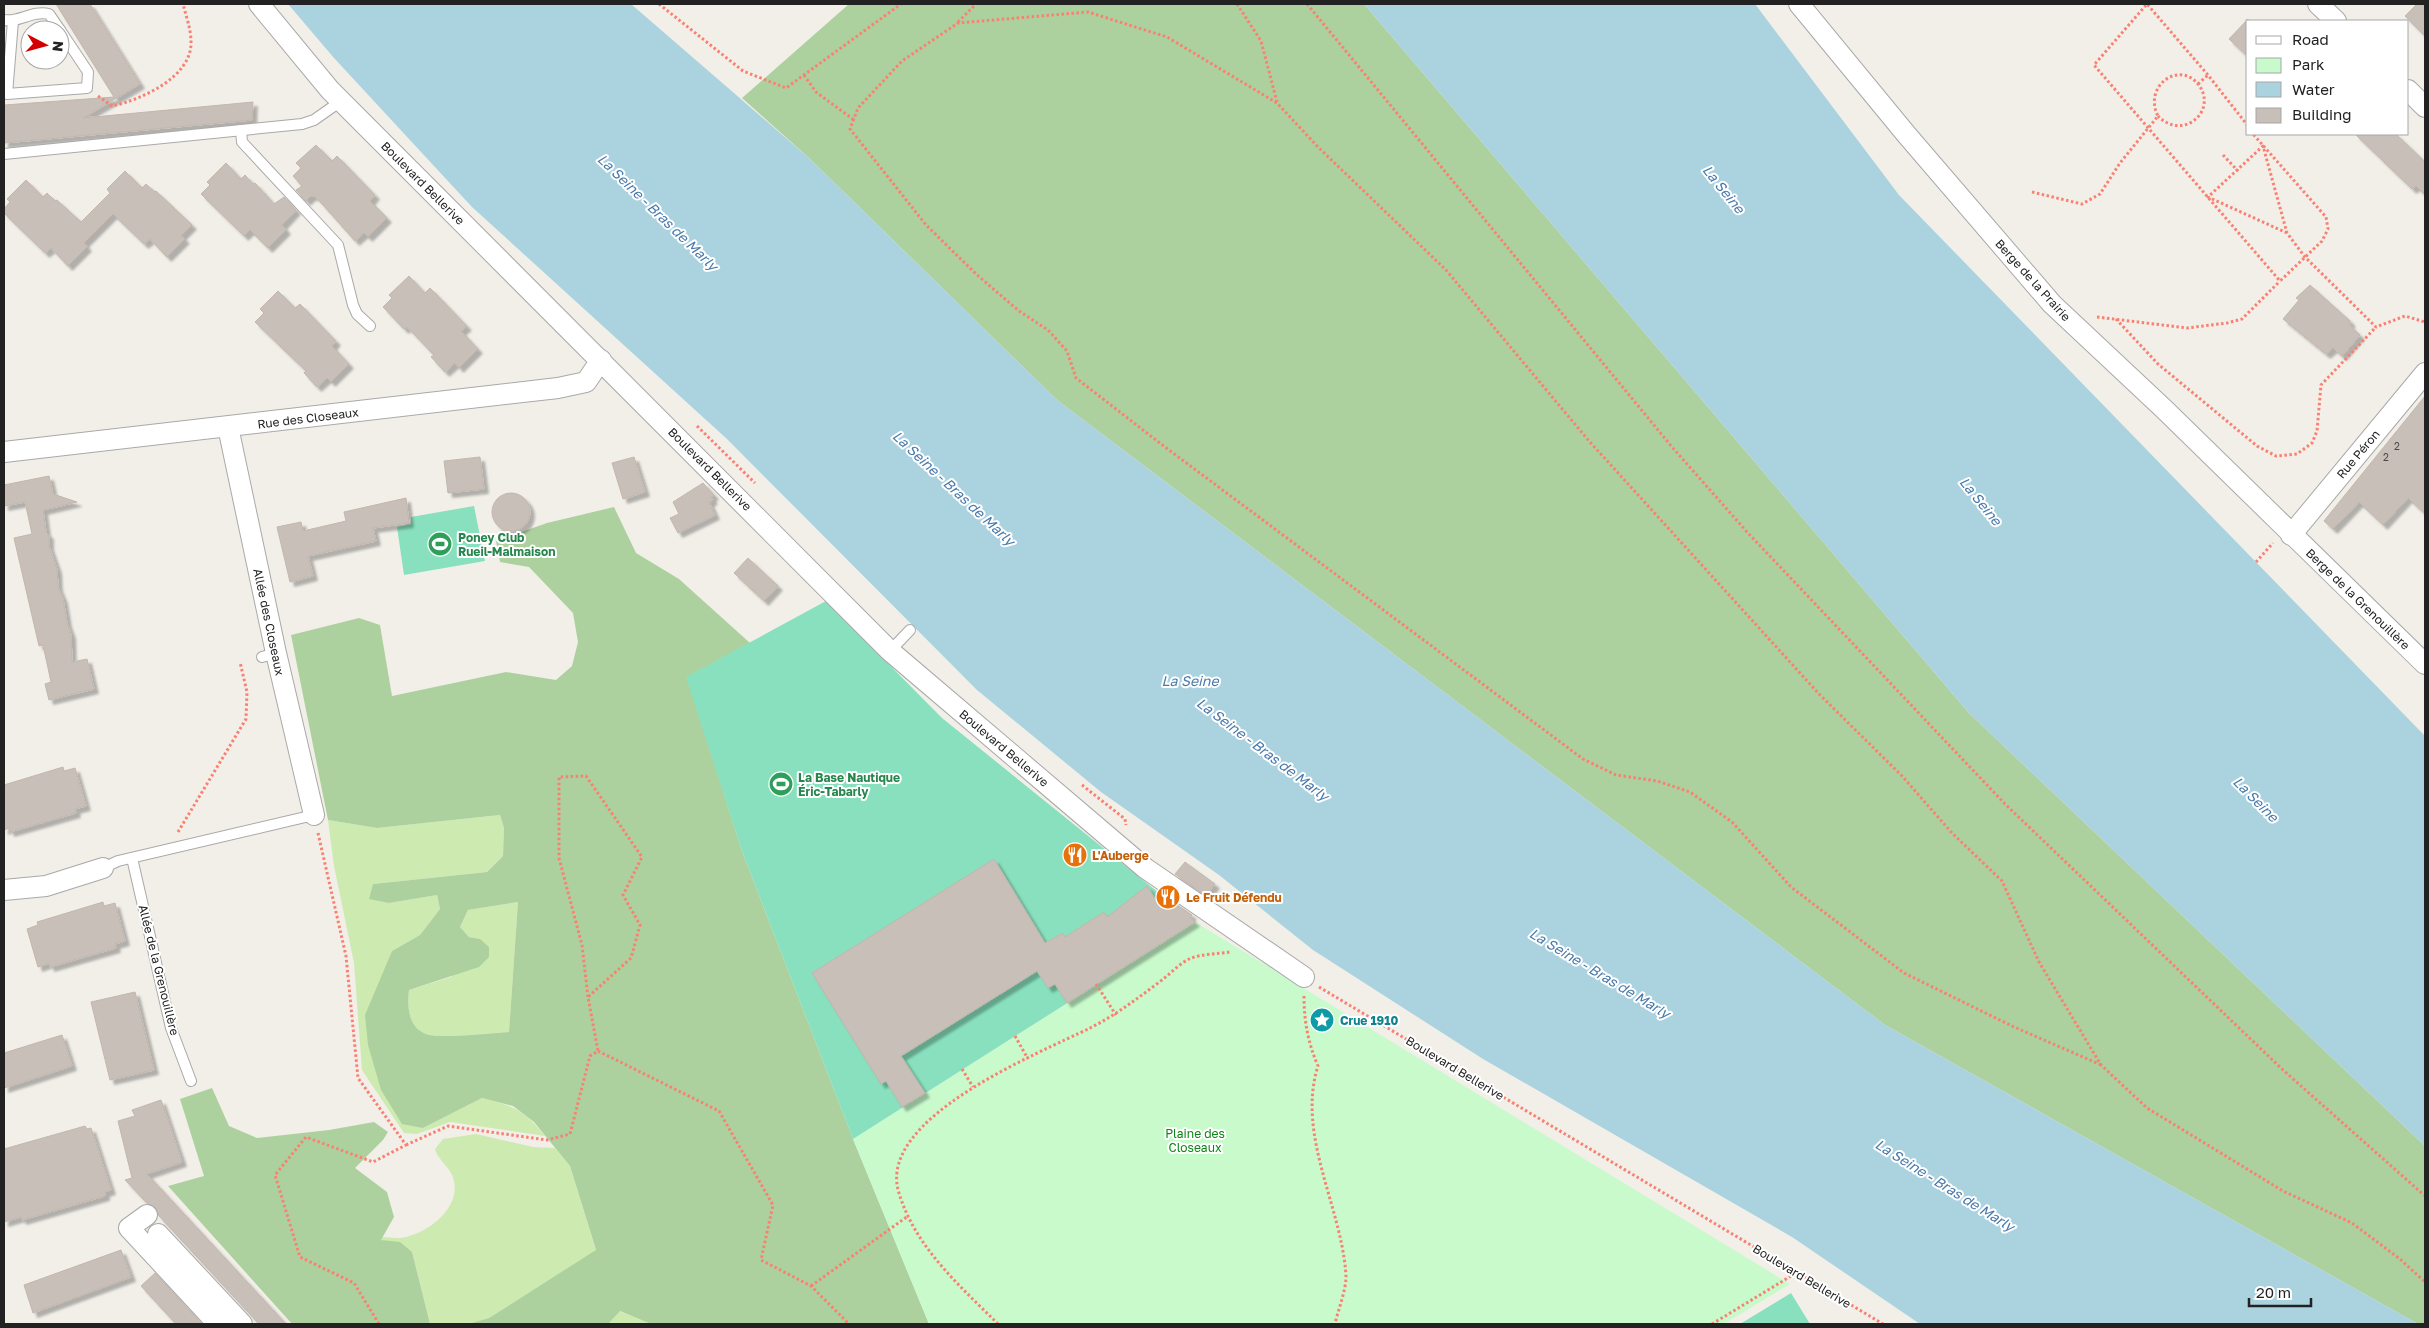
<svg xmlns="http://www.w3.org/2000/svg" width="2429" height="1328" font-family="'Golos Text',sans-serif">
  <style>
    .grass { fill: #cdebb0 }
    .forest { fill: #add19e; fill-rule: evenodd }
    .park { fill: #c8facc }
    .pitch { fill: #88e0be }
    .water { fill: #aad3df }
    .building { fill: #c7bfb8; stroke: #c4b6ab; filter: url(#shadow) }
    .lines { fill: none; stroke-linecap: round; stroke-linejoin: round }
    .lane-casing { stroke: #a9a9a9; stroke-width: 12 }
    .street-casing { stroke: #a9a9a9; stroke-width: 22 }
    .path { stroke: #fa8072; stroke-width: 3; stroke-dasharray: 2.5 2.5; stroke-linecap: butt }
    .lane { stroke: #fff; stroke-width: 10 }
    .street { stroke: #fff; stroke-width: 20 }
    .labels { text-anchor: middle; dominant-baseline: central; stroke-width: 4; stroke-linejoin: round; paint-order: stroke }
    .number-label { font-size: 10px; fill: #4b4948 }
    .street-label { font-size: 12px; fill: #222; stroke: #fff }
    .leisure-label { font-size: 12px; font-weight: bold; fill: #27864d; stroke: #fff; text-anchor: start }
    .food-label { font-size: 12px; font-weight: bold; fill: #c56008; stroke: #fff; text-anchor: start }
    .culture-label { font-size: 12px; font-weight: bold; fill: #0d838f; stroke: #fff; text-anchor: start }
    .park-label { font-size: 12px; fill: #0c8416; stroke: #fff }
    .water-label { font-size: 14px; font-style: italic; fill: #4a7aab; stroke: #fff }
  </style>
  <defs>
    <filter id="shadow"><feDropShadow dx="4.5" dy="4.5" stdDeviation="1" flood-color="#0004"/></filter>
  </defs>
  <rect width="100%" height="100%" fill="#f2efe9"/>
  <g class="grass">
    <path d="M500,815l4,13 -1,28 -16,16 -114,12 16,19 48,-8 3,14 -20,26 -28,16 31,177 59,-30c32,8 42,12 63,38l-95,-14 -33,12 -13,-1 -42,-63 -8,-107 -20,-97 -6,-46 49,8z"/>
    <path d="M518,902l-9,130c-16,1 -71,7 -83,2 -18,-7 -19,-28 -17,-44l42,-13 29,-38 -11,-2 -9,-10 8,-17z"/>
    <path d="M476,1134l57,13 22,1 15,18 26,85 -107,67 -21,6h-38l-18,-72 -31,-12 1,-3c8,0 16,2 24,0 23,-5 54,-29 48,-56 -2,-13 -16,-20 -19,-32l8,-10z"/>
    <polygon points="619,1311 651,1324 608,1324"/>
  </g>
  <g class="forest">
    <polygon points="849,4 1364,4 1969,713 2425,1146 2425,1324 2418,1324 1885,1025 1057,400 809,158 742,98"/>
    <path d="M614,507l22,46 43,26 71,64 -63,34 55,174 111,288 76,185h-278l-31,-13 -12,13h-140l21,-6 107,-68 -26,-84 -36,-44 -21,-16 -31,-8 -59,30 -21,-4 -21,-34 -13,-45 -3,-30 27,-64 28,-16 20,-26 -3,-14 -48,8 -20,-4 4,-15 114,-12 16,-16 1,-28 -4,-13 -123,13 -49,-8 -37,-185 68,-17 21,7 12,71 114,-24 50,8 16,-14 6,-24 -5,-29 -44,-46 -29,-5 -4,-21 51,-18zM518,902l-9,130c-16,1 -71,7 -83,2 -18,-7 -19,-28 -17,-44l70,-23 10,-10v-10l-9,-8 -11,-2 -9,-10 8,-17z"/>
    <polygon points="212,1088 229,1126 257,1138 329,1130 374,1122 388,1132 383,1140 355,1168 387,1192 394,1217 381,1240 400,1242 412,1252 430,1324 292,1324 168,1186 204,1176 180,1099"/>
  </g>
  <polygon class="park" points="1195,922 1790,1284 1724,1324 929,1324 853,1139"/>
  <g class="pitch">
    <polygon points="474,506 485,561 404,575 397,527 411,524 411,517"/>
    <polygon points="826,601 942,718 1195,922 853,1139 742,851 686,677"/>
    <polygon points="1791,1293 1810,1324 1740,1324"/>
  </g>
  <g class="water">
    <polygon points="288,4 631,4 809,158 1057,400 1885,1025 2418,1324 1920,1324 1792,1237 1483,1059 1313,950 1219,875 1101,792 977,690 727,439 472,207 334,58"/>
    <polygon points="1364,4 1755,4 1899,195 2425,736 2425,1146 1969,713"/>
  </g>
  <g class="building">
    <polygon points="56,4 90,4 140,84 83,118 253,102 252,120 4,143 4,105 114,97"/>
    <polygon points="2417,4 2425,4 2425,36 2405,16"/>
    <polygon points="2248,19 2248,57 2229,39"/>
    <polygon points="2355,134 2396,134 2425,162 2425,195 2416,186 2412,189"/>
    <polygon points="316,145 332,161 337,156 375,195 370,201 387,218 368,237 364,233 355,241 315,196 311,196 306,201 296,190 302,186 293,176 301,168 296,163"/>
    <polygon points="226,163 241,179 245,175 253,184 255,183 274,204 284,197 296,210 282,225 286,230 268,248 250,230 244,236 201,194 210,185 207,182"/>
    <polygon points="125,171 142,188 146,184 155,192 156,191 192,225 181,236 185,239 167,257 150,239 144,244 113,214 84,243 87,247 68,266 51,248 45,253 4,213 4,209 10,202 7,199 26,180 43,197 47,193 55,201 57,200 81,222 110,193 107,189"/>
    <polygon points="409,276 425,293 430,288 467,326 461,331 478,349 459,368 455,363 445,372 431,357 434,355 407,327 404,329 383,307 392,298 389,295"/>
    <polygon points="2310,285 2350,321 2350,326 2360,335 2342,356 2333,348 2326,354 2283,319 2299,300 2296,298"/>
    <polygon points="278,291 295,308 300,304 336,341 332,346 349,364 331,382 327,378 317,387 304,373 306,371 255,322 264,313 260,309"/>
    <polygon points="2425,396 2425,514 2408,498 2383,525 2359,502 2333,529 2324,521"/>
    <polygon points="480,457 484,489 448,493 444,461"/>
    <polygon points="634,457 645,492 623,499 612,463"/>
    <polygon points="49,476 53,494 77,502 43,510 46,532 49,535 49,546 57,569 58,587 63,599 67,623 71,634 72,662 87,659 94,689 49,700 45,684 51,682 43,645 39,646 14,538 32,534 25,502 4,506 4,485"/>
    <polygon points="703,483 714,495 711,497 713,500 709,502 715,515 678,533 670,518 679,514 673,502"/>
    <circle cx="511" cy="512" r="19"/>
    <polygon points="406,498 409,523 373,528 376,541 308,556 313,576 290,582 277,527 301,522 303,531 346,521 344,512"/>
    <polygon points="748,558 778,586 764,601 734,573"/>
    <polygon points="63,767 64,771 75,768 86,806 75,809 76,813 10,832 9,828 4,830 4,785"/>
    <polygon points="994,859 1045,943 1063,933 1065,937 1104,912 1107,917 1147,886 1156,900 1161,894 1192,915 1190,918 1195,922 1067,1003 1055,984 1048,988 1037,971 901,1056 925,1093 902,1107 886,1081 881,1084 812,973"/>
    <polygon points="1185,862 1215,884 1206,896 1175,874"/>
    <polygon points="103,902 104,906 115,903 125,941 115,944 116,948 50,967 49,963 38,967 27,929 38,925 37,922"/>
    <polygon points="135,992 154,1070 110,1080 91,1002"/>
    <polygon points="62,1035 72,1066 4,1088 4,1053"/>
    <polygon points="161,1100 182,1162 147,1174 286,1324 259,1324 159,1216 156,1208 147,1203 125,1180 132,1178 118,1121 135,1116 132,1110"/>
    <polygon points="85,1126 87,1129 91,1128 111,1190 105,1192 105,1196 22,1220 21,1217 4,1222 4,1149"/>
    <polygon points="121,1250 131,1277 33,1313 24,1285"/>
    <polygon points="155,1273 202,1324 176,1324 141,1286"/>
  </g>
  <g class="lines">
    <defs>
      <g id="lane">
        <path d="M4,20c15,3 28,-10 45,-6l11,16"/>
        <polyline points="13,21 7,94 87,88 88,72 60,30"/>
        <polyline points="241,130 242,142 338,245 353,305 357,314 370,326"/>
        <polyline points="4,154 302,124 314,120 341,101"/>
        <polyline points="890,651 910,630"/>
        <polyline points="262,657 276,653"/>
        <polyline points="132,858 171,1028 191,1081"/>
        <polyline points="103,868 118,861 314,815"/>
      </g>
      <g id="street">
        <polyline points="259,4 330,90 890,651 1145,868 1304,977"/>
        <polyline points="1799,4 1906,134 2052,304 2164,409 2425,664"/>
        <polyline points="2318,4 2336,21"/>
        <polyline points="2408,90 2425,107"/>
        <polyline points="228,427 276,653 314,815"/>
        <polyline points="4,452 558,388 586,382 601,360"/>
        <polyline points="2291,535 2425,373"/>
        <polyline points="4,890 46,886 103,868"/>
        <polyline points="147,1215 129,1228 218,1324"/>
        <polyline points="158,1234 242,1324"/>
      </g>
    </defs>
    <use href="#lane" class="lane-casing"/>
    <use href="#street" class="street-casing"/>
    <g class="path">
      <polyline points="659,4 743,71 786,88 901,4"/>
      <polyline points="1237,4 1261,41 1277,102"/>
      <polyline points="1307,4 1672,447 1747,532 2005,804 2283,1070 2425,1196"/>
      <polyline points="958,22 976,4"/>
      <polyline points="804,75 816,92 854,120"/>
      <polyline points="2198,84 2208,75"/>
      <path d="M98,96l14,10c29,-6 80,-29 79,-64 0,-13 -5,-26 -8,-38"/>
      <polyline points="2248,126 2208,75 2147,4 2094,65 2280,281 2322,241 2328,229 2326,217 2253,134"/>
      <polyline points="2223,155 2238,171"/>
      <path d="M2032,192l50,12 18,-10 20,-31 38,-47c-15,-29 20,-56 40,-32 21,26 -15,58 -40,32"/>
      <polyline points="2287,233 2208,197 2263,146 2287,233 2305,257 2376,327 2405,316 2425,322"/>
      <polyline points="2097,317 2187,328 2227,323 2242,319 2280,281"/>
      <polyline points="2116,319 2158,364 2257,446 2276,456 2297,454 2312,443 2317,431 2321,385 2376,327"/>
      <polyline points="697,426 755,483"/>
      <polyline points="2256,562 2273,543"/>
      <polyline points="1082,785 1125,819 1126,825"/>
      <polyline points="178,832 246,719 247,692 240,662"/>
      <polyline points="318,833 346,956 358,1078 406,1145 373,1162 306,1137 275,1175 300,1257 354,1283 379,1324"/>
      <polyline points="1096,984 1116,1015"/>
      <polyline points="1319,987 1883,1324"/>
      <path d="M1304,996c0,25 4,47 14,70 -22,69 24,141 28,210 0,15 -8,34 -11,48"/>
      <polyline points="588,997 582,945 559,858 559,777 586,776 642,857 623,895 640,925 631,958 588,997 598,1051"/>
      <polyline points="1015,1036 1028,1059"/>
      <polyline points="598,1051 719,1111 773,1205 761,1260 811,1286 849,1324"/>
      <polyline points="2101,1065 2014,1027 1904,973 1791,887 1732,822 1690,792 1657,781 1616,775 1583,759 1161,444 1076,378 1067,351 1048,330 1019,311 976,274 926,225 850,129 858,108 902,61 958,23 1088,12 1167,37 1277,103 1318,147 1446,270 1589,441 1820,695 1902,776 1952,833 2002,881 2039,962 2101,1065 2147,1108 2283,1191 2352,1223 2400,1259 2425,1282"/>
      <polyline points="962,1069 973,1087"/>
      <polyline points="406,1145 448,1126 547,1140 570,1134 590,1056 598,1051"/>
      <polyline points="811,1286 908,1216"/>
      <path d="M998,1324c-38,-38 -83,-77 -99,-131 -24,-75 141,-140 191,-165 26,-13 48,-30 72,-48 8,-6 17,-16 27,-21 11,-5 28,-5 41,-7"/>
      <polyline points="1712,1324 1796,1273"/>
    </g>
    <use href="#lane" class="lane"/>
    <use href="#street" class="street"/>
  </g>
  <defs>
    <symbol id="stadium-disc" viewBox="-11 -11 22 22"><circle r="9.5" fill="#2e9e5b" stroke="#fff"/><path d="M0-5a6.5 5 0 1 0 0 10a6.5 5 0 1 0 0-10ZM-3.5-1.8h7v3.6h-7Z" fill="#fff"/></symbol>
    <symbol id="restaurant-disc" viewBox="-11 -11 22 22"><circle r="9.5" fill="#e8710a" stroke="#fff"/><path d="M-5-6h1v4h1v-4h1v4h1v-4h1v5L-1.5 .5V6h-2V.5L-5-1ZM5-6V6H3V1.5H1.5Q1.5-4 5-6Z" fill="#fff"/></symbol>
    <symbol id="sight-disc" viewBox="-11 -11 22 22"><circle r="9.5" fill="#0f9aa8" stroke="#fff"/><path d="M0-6L1.8-2.2L6-1.7L2.9 1.2L3.7 5.4L0 3.3L-3.7 5.4L-2.9 1.2L-6-1.7L-1.8-2.2Z" fill="#fff"/></symbol>
  </defs>
  <g fill-rule="evenodd">
    <use href="#stadium-disc" x="426" y="530" width="28" height="28"/>
    <use href="#stadium-disc" x="767" y="770" width="28" height="28"/>
    <use href="#restaurant-disc" x="1061" y="841" width="28" height="28"/>
    <use href="#restaurant-disc" x="1154" y="883" width="28" height="28"/>
    <use href="#sight-disc" x="1308" y="1006" width="28" height="28"/>
  </g>
  <g class="labels">
    <g class="number-label">
      <text x="2397" y="446">2</text>
      <text x="2386" y="457">2</text>
    </g>
    <g class="street-label">
      <text transform="translate(423 183) rotate(45)">Boulevard Bellerive</text>
      <text transform="translate(2033 280) rotate(48)">Berge de la Prairie</text>
      <text transform="translate(308 418) rotate(-7)">Rue des Closeaux</text>
      <text transform="translate(2358 454) rotate(-50)">Rue Péron</text>
      <text transform="translate(710 469) rotate(45)">Boulevard Bellerive</text>
      <text transform="translate(2358 599) rotate(44)">Berge de la Grenouillère</text>
      <text transform="translate(269 622) rotate(78)">Allée des Closeaux</text>
      <text transform="translate(1004 748) rotate(40)">Boulevard Bellerive</text>
      <text transform="translate(159 970) rotate(76)">Allée de la Grenouillère</text>
      <text transform="translate(1455 1068) rotate(31)">Boulevard Bellerive</text>
      <text transform="translate(1802 1276) rotate(31)">Boulevard Bellerive</text>
    </g>
    <g class="leisure-label">
      <text x="458" y="537">Poney Club<tspan x="458" dy="14">Rueil-Malmaison</tspan></text>
      <text x="798" y="777">La Base Nautique<tspan x="798" dy="14">Éric-Tabarly</tspan></text>
    </g>
    <g class="food-label">
      <text x="1092" y="855">L'Auberge</text>
      <text x="1186" y="897">Le Fruit Défendu</text>
    </g>
    <g class="culture-label">
      <text x="1340" y="1020">Crue 1910</text>
    </g>
    <g class="park-label">
      <text x="1195" y="1133">Plaine des<tspan x="1195" dy="14">Closeaux</tspan></text>
    </g>
    <g class="water-label">
      <text transform="translate(1724 189) rotate(51)">La Seine</text>
      <text transform="translate(658 212) rotate(44)">La Seine - Bras de Marly</text>
      <text transform="translate(954 488) rotate(43)">La Seine - Bras de Marly</text>
      <text transform="translate(1981 501) rotate(51)">La Seine</text>
      <text x="1190" y="680">La Seine</text>
      <text transform="translate(1263 749) rotate(37)">La Seine - Bras de Marly</text>
      <text transform="translate(2256 799) rotate(45)">La Seine</text>
      <text transform="translate(1600 973) rotate(31)">La Seine - Bras de Marly</text>
      <text transform="translate(1945 1185) rotate(32)">La Seine - Bras de Marly</text>
    </g>
  </g>
  <rect width="2429" height="1328" fill="none" stroke="#222222" stroke-width="10"/>
  <rect x="2246" y="20" width="162" height="115" fill="#ffffff" stroke="#a7a7a7"/>
  <rect x="2256" y="36" width="25" height="8" fill="#ffffff" stroke="#a7a7a7"/>
  <text x="2292" y="45" font-size="15" fill="#222222">Road</text>
  <rect x="2256" y="58" width="25" height="15" fill="#c8facc" stroke="#a7a7a7"/>
  <text x="2292" y="70" font-size="15" fill="#222222">Park</text>
  <rect x="2256" y="82" width="25" height="15" fill="#aad3df" stroke="#a7a7a7"/>
  <text x="2292" y="95" font-size="15" fill="#222222">Water</text>
  <rect x="2256" y="108" width="25" height="15" fill="#c7bfb8" stroke="#a7a7a7"/>
  <text x="2292" y="120" font-size="15" fill="#222222">Building</text>
  <g transform="translate(45 45) rotate(96)"><circle r="24" fill="#ffffff" stroke="#a7a7a7"/>
  <path d="M0-4L9 19L0 12L-9 19Z" fill="#d40000"/>
  <text y="-8" font-size="14" font-weight="bold" text-anchor="middle" fill="#222222">N</text>
  </g>
  <path d="M2249 1298v8h62v-8" fill="none" stroke="#222222" stroke-width="2.5"/>
  <text x="2256" y="1298" font-size="15" fill="#222222" stroke="#ffffff" stroke-width="4" paint-order="stroke">20 m</text>
</svg>
